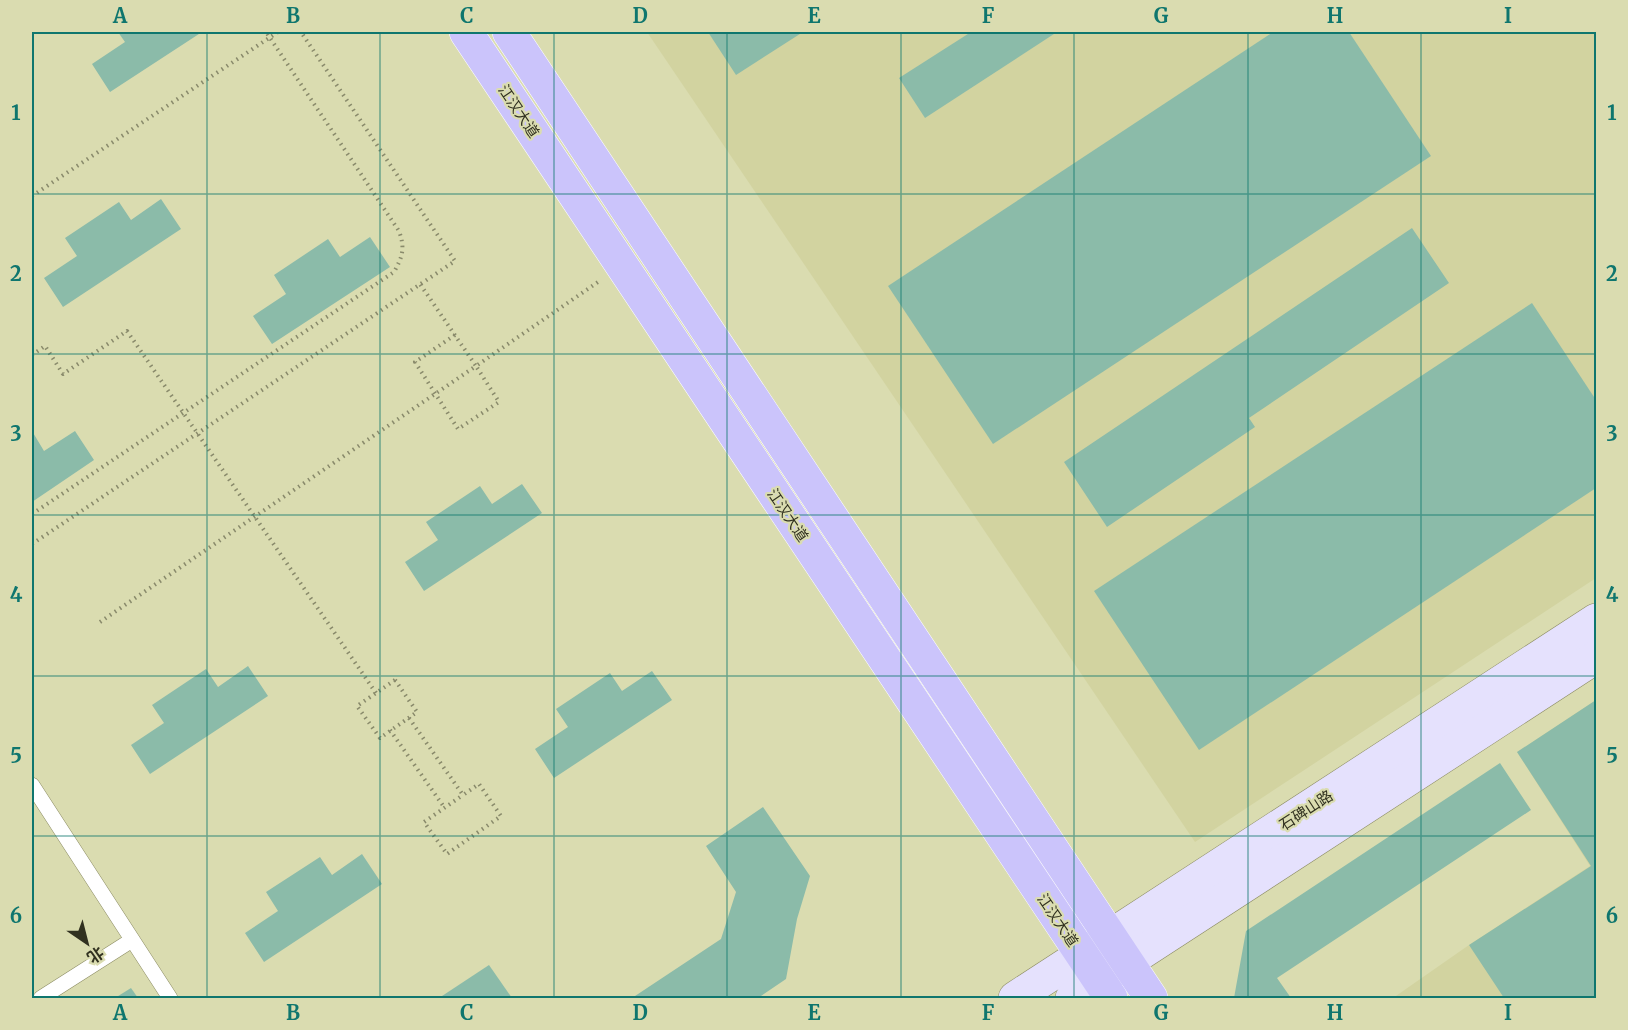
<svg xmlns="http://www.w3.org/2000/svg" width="1628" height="1030" font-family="Merriweather,'Noto Sans SC',serif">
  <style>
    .built { fill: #d2d3a0 }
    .building { fill: #8bbba9 }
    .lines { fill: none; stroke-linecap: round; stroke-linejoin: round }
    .lane-casing { stroke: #8c8c63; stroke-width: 16 }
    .secondary-casing { stroke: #8c8c63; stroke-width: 34 }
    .primary-casing { stroke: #fff; stroke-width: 34 }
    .path { stroke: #898a6b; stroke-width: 4; stroke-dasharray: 1.5 4.5; stroke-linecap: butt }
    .lane { stroke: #fff; stroke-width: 15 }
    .secondary { stroke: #e5e1fd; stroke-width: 33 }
    .primary { stroke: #cbc4fb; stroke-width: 33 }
    .grid { fill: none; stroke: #0f766e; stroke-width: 1.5; stroke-opacity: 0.55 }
    .labels { text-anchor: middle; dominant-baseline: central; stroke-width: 4.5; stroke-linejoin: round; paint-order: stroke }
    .street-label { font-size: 15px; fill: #313120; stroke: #dadcb0 }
    .neatline { fill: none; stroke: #0f766e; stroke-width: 2 }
    .grid-label { font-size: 20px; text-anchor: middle; font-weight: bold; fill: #0f766e }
  </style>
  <rect width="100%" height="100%" fill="#dadcb0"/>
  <g class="built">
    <polygon points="647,32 1596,32 1596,578 1195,842"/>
    <polygon points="1596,700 1596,998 1393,998 1469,945 1590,866 1517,752"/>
  </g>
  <g class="building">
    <polygon points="118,32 202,32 110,92 92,64 125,42"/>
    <polygon points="708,32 803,32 736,75"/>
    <polygon points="971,32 1057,32 925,118 899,78"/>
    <polygon points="1273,32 1349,32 1431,156 993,444 888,286"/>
    <polygon points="161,199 181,229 63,307 44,278 77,256 65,238 119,202 131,220"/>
    <polygon points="1412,228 1449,283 1249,418 1255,427 1107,527 1064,462"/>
    <polygon points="370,237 390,267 272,344 253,316 286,294 274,275 328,239 340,257"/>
    <polygon points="1532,303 1596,400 1596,488 1199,750 1094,591"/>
    <polygon points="32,431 44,451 75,431 94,460 32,502"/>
    <polygon points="522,484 542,513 424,591 405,562 438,540 426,522 480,486 492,504"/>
    <polygon points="248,666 268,696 150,774 131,745 164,723 152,705 206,669 218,687"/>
    <polygon points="652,671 672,700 554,778 535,749 568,727 556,709 610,673 622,691"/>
    <polygon points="1596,700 1596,998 1504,998 1469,945 1591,866 1517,752"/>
    <polygon points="1500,763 1531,810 1277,978 1291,998 1234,998 1246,931"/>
    <polygon points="763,807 810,876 797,919 786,979 758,998 632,998 721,939 736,892 706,846"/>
    <polygon points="362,854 382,884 264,962 245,933 278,911 266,892 320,857 332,875"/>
    <polygon points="489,965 512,998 439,998"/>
    <polygon points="131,988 138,998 115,998"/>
  </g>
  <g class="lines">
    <defs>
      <g id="lane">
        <polyline points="32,785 170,998"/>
        <polyline points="41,998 132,940"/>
      </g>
      <g id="secondary">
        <polyline points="1015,998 1596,620"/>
        <polyline points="1072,998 1596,657"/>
      </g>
      <g id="primary">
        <polyline points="466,32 1111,998"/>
        <polyline points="509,32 1151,998"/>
      </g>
    </defs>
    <use href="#lane" class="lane-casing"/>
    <use href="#secondary" class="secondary-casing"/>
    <use href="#primary" class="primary-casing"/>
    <g class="path">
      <polyline points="32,196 278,32"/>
      <polyline points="455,335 415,362 458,429 499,402 476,366 598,282"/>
      <polyline points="32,355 45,346 63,374 127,331 376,693"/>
      <path d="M32,514l362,-242c9,-16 11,-24 5,-41l-133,-199"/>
      <polyline points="32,544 455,261 301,32"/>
      <polyline points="100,622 476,366 420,284"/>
      <polygon points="395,680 417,712 380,738 357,706"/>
      <polyline points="409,718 463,795 479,784 501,816 447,854 424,822 463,795"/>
      <polyline points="390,730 444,807"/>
    </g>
    <use href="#lane" class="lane"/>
    <use href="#secondary" class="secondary"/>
    <use href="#primary" class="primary"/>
  </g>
  <path class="grid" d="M207,32v966M380,32v966M554,32v966M727,32v966M901,32v966M1074,32v966M1248,32v966M1421,32v966M32,194h1564M32,354h1564M32,515h1564M32,676h1564M32,836h1564"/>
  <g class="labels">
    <g class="street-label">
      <text transform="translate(519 111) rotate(56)">江汉大道</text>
      <text transform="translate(788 515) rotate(56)">江汉大道</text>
      <text transform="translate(1306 810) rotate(-33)">石碑山路</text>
      <text transform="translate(1058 920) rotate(56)">江汉大道</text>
    </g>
  </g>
  <rect width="1628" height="1030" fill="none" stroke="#dadcb0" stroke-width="66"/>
  <g transform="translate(87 943) rotate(145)" stroke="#dadcb0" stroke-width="4.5" paint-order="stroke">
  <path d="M0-4.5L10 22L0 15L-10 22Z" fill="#313120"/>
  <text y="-9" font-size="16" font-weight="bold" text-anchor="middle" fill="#313120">北</text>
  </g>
  <rect x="33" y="33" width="1562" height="964" class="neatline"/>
  <g class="grid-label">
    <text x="120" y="23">A</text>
    <text x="293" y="23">B</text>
    <text x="467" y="23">C</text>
    <text x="640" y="23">D</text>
    <text x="814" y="23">E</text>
    <text x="988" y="23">F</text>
    <text x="1161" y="23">G</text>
    <text x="1335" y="23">H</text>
    <text x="1508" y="23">I</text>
    <text x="16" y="120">1</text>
    <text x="1612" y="120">1</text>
    <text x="16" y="281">2</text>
    <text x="1612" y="281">2</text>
    <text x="16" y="441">3</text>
    <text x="1612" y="441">3</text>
    <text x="16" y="602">4</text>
    <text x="1612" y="602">4</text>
    <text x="16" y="763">5</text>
    <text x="1612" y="763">5</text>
    <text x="16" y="923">6</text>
    <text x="1612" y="923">6</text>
    <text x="120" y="1020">A</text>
    <text x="293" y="1020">B</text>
    <text x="467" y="1020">C</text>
    <text x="640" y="1020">D</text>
    <text x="814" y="1020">E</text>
    <text x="988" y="1020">F</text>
    <text x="1161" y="1020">G</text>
    <text x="1335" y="1020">H</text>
    <text x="1508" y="1020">I</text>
  </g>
</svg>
